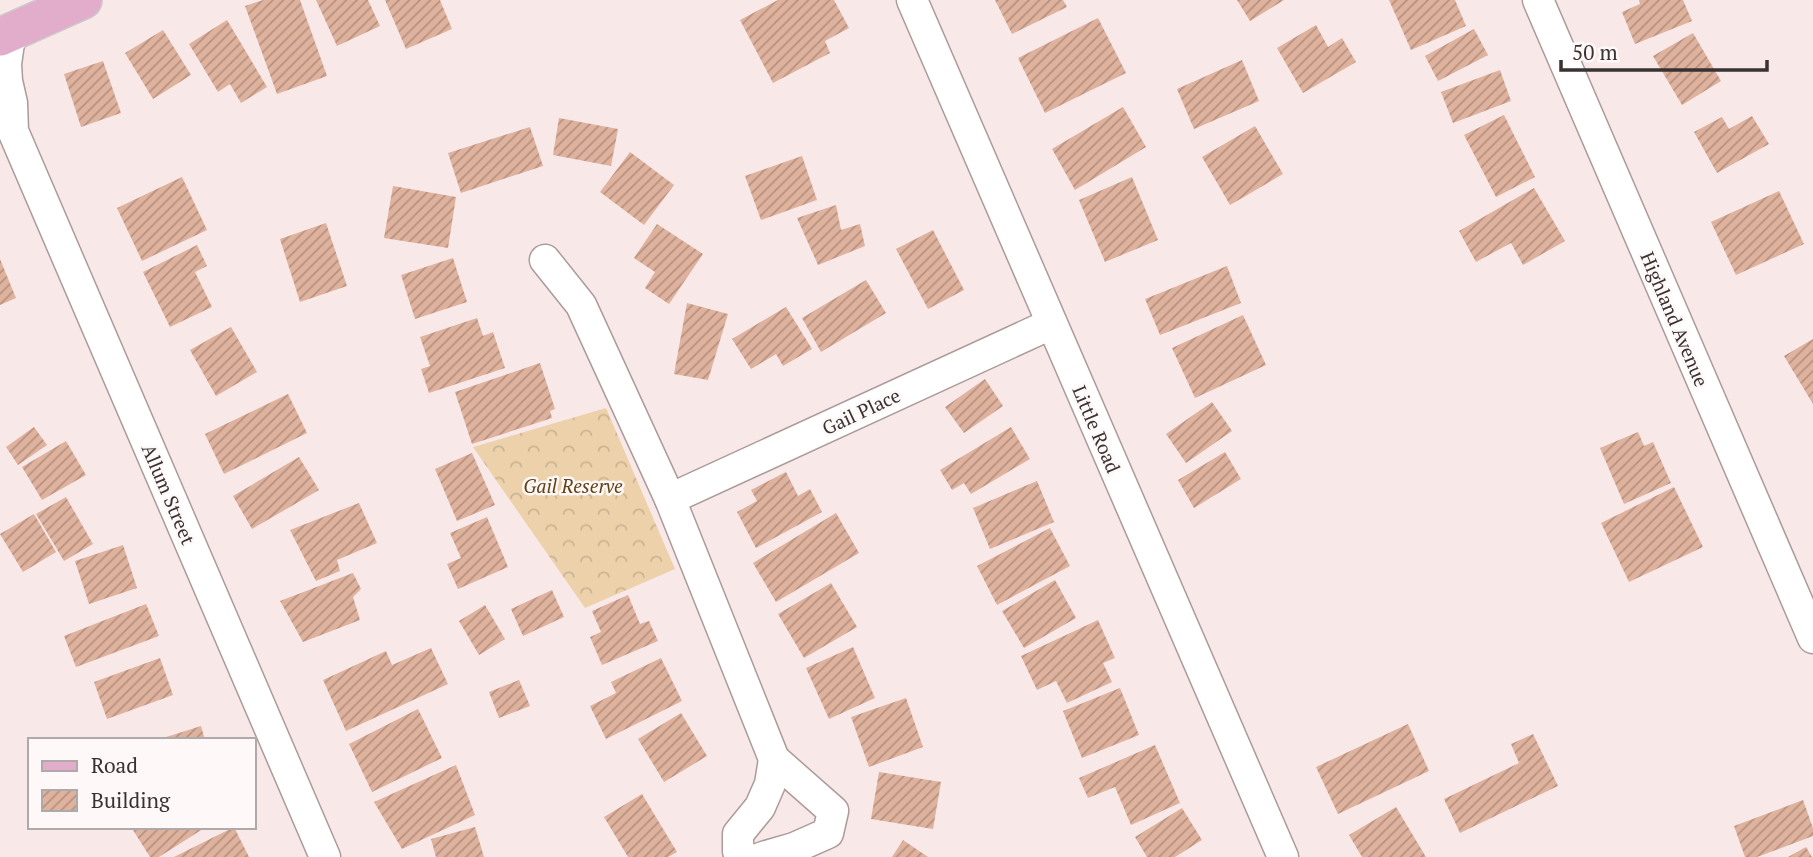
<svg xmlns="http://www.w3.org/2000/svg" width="1813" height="857" font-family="'PT Serif',serif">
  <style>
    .forest { fill: url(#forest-crowns) }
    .building { fill: url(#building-hatch) }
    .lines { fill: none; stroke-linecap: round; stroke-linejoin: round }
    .minor-casing { stroke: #ab9b9b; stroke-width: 33 }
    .major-casing { stroke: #cccaca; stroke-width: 40 }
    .minor { stroke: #fff; stroke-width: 30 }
    .major { stroke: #e2adca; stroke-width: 37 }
    .labels { text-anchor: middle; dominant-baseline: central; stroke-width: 5; stroke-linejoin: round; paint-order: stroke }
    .street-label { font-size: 19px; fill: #393232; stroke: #fff8f8 }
    .park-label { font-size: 19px; font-style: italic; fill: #604415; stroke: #fff8f8 }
  </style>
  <defs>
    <pattern id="forest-crowns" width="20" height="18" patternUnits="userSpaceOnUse" patternTransform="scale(1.75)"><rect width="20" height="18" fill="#ecd1aa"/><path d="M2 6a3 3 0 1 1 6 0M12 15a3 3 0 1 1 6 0" fill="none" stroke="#cbb493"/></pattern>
    <pattern id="building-hatch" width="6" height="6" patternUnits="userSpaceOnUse" patternTransform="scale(1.75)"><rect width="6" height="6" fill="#dfb29d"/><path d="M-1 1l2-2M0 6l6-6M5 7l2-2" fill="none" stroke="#b69181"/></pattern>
  </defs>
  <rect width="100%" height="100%" fill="#f9e8e8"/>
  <polygon class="forest" points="606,408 675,569 585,608 473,447"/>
  <g class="building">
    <polygon points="263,0 300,0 327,76 277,94 245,6"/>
    <polygon points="316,0 368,0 380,26 337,46"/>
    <polygon points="385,0 440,0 452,29 406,49"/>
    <polygon points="778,0 834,0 849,28 825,41 830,53 773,83 740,20"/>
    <polygon points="995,0 1063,0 1067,7 1012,34"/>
    <polygon points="1237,0 1284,0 1250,21"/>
    <polygon points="1389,0 1455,0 1466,26 1411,50"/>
    <polygon points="1639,0 1683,0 1692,21 1635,44 1622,12 1640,4"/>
    <polygon points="1098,18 1126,73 1045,113 1018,58"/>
    <polygon points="227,20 267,87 241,103 230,84 218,92 189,44"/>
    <polygon points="1316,25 1328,47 1342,38 1356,62 1303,93 1277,48"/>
    <polygon points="1474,29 1488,55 1438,81 1425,56"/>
    <polygon points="163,30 191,75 153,99 125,53"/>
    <polygon points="1693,33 1721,81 1682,105 1653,56"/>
    <polygon points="1242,60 1259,101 1194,129 1177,89"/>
    <polygon points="103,61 121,113 81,127 64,74"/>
    <polygon points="1500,70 1511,101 1453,123 1441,92"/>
    <polygon points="1123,107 1146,147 1075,190 1052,149"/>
    <polygon points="1504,115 1535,177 1496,197 1464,135"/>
    <polygon points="1752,116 1769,144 1717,173 1694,132 1722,117 1729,129"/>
    <polygon points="559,118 618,129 611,166 553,155"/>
    <polygon points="1255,126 1283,174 1230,205 1202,157"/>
    <polygon points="530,127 543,166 461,193 448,153"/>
    <polygon points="630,152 674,185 644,225 600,192"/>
    <polygon points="802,156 817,200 761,220 745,176"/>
    <polygon points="182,177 207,230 142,261 117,208"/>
    <polygon points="1132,177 1158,240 1105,262 1079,200"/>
    <polygon points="393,186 456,197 448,248 384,238"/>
    <polygon points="1534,188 1565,241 1523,265 1511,243 1476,262 1459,231"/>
    <polygon points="1779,191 1804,244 1736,275 1711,222"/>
    <polygon points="836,205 841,230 860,224 865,246 818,265 797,218"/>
    <polygon points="326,223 347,286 300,302 280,239"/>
    <polygon points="657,224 703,254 669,304 645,288 655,272 634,258"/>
    <polygon points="933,230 964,290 928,309 896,249"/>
    <polygon points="197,245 207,266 195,272 212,307 170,327 143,272"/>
    <polygon points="453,258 467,302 415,319 401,275"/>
    <polygon points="0,259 16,298 0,305"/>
    <polygon points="1227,266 1241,303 1160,335 1145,299"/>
    <polygon points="866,280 886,313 821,352 802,318"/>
    <polygon points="687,303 728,314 708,380 674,374"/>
    <polygon points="786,307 812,349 783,366 776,354 751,369 732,339"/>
    <polygon points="1243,315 1266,365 1195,398 1172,348"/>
    <polygon points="477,318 483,336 493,332 505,368 429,393 421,369 430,366 420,337"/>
    <polygon points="231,327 257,372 216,396 190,350"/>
    <polygon points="1813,339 1813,404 1784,356"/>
    <polygon points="540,363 555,409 550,411 552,418 472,444 455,392"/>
    <polygon points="985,379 1003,406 964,433 945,407"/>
    <polygon points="288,394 307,433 224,474 205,434"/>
    <polygon points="1212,402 1232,431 1186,463 1166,434"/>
    <polygon points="34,427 47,445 18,465 6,447"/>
    <polygon points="1011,427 1030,459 971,494 964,483 952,490 940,470"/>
    <polygon points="1638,432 1644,446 1653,442 1671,483 1624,504 1600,448"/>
    <polygon points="66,441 86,475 42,500 22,467"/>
    <polygon points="1225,452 1241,479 1194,508 1178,480"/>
    <polygon points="472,453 495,505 457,521 435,469"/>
    <polygon points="299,457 319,490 252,529 233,496"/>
    <polygon points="786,472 798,496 810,489 822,512 756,548 737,512 757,501 751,490"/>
    <polygon points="1037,481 1054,522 990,549 973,508"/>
    <polygon points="1674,487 1703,547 1629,582 1601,523"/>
    <polygon points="66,497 93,544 64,561 36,514"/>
    <polygon points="359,503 377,543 337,560 340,571 316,581 290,530"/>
    <polygon points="836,513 859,553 776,602 753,563"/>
    <polygon points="34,514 56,552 23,572 0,534"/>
    <polygon points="487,517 508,567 458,589 447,564 461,558 450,533"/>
    <polygon points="1050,528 1070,566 997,605 977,566"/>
    <polygon points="123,545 137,588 89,604 75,561"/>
    <polygon points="353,573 361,589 353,597 360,620 303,642 280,601"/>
    <polygon points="1055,580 1076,618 1024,648 1002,611"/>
    <polygon points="831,583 857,627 804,658 778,614"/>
    <polygon points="552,590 564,617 523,636 511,609"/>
    <polygon points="628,595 640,624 649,621 658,641 602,665 590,637 601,632 592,611"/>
    <polygon points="146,604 159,636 76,667 64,636"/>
    <polygon points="485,605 505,639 479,655 459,621"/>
    <polygon points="1098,620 1115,658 1103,663 1112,682 1067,703 1056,681 1037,690 1021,656"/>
    <polygon points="853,647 875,698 829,719 806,668"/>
    <polygon points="431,648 448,684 346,731 323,680 386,651 392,665"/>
    <polygon points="160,658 173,695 107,719 94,682"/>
    <polygon points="661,658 682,701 606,739 590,706 616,693 611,682"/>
    <polygon points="519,680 530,706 499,718 489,692"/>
    <polygon points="1120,688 1139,735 1082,758 1063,711"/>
    <polygon points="906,698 923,747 869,767 851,717"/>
    <polygon points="418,709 442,758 372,792 349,744"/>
    <polygon points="681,713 707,756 664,782 638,739"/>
    <polygon points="1408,724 1429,771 1338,814 1316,767"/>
    <polygon points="201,726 205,740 160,740 160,739"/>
    <polygon points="1533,734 1558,786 1460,833 1444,799 1519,763 1511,744"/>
    <polygon points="1155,745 1180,803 1131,825 1115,787 1088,798 1079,778"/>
    <polygon points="456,765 475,815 402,849 374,802"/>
    <polygon points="879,772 941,782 933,829 871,819"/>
    <polygon points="642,794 677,852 668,857 628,857 604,817"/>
    <polygon points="1803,800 1813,828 1813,836 1757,857 1745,857 1734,826"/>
    <polygon points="1396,807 1426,857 1362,857 1349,835"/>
    <polygon points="1182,808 1202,840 1175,857 1147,857 1135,837"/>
    <polygon points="131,827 206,827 159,857 150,857"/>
    <polygon points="234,827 249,857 174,857"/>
    <polygon points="475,827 484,857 436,857 431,839"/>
    <polygon points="903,840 928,857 892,857"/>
    <polygon points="1806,847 1812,857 1788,857"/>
  </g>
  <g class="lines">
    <defs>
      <g id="minor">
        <polyline points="912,0 1283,857"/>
        <polyline points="1538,0 1813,638"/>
        <polyline points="18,28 9,43 6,64 7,81 12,103 13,131 325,857"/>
        <polyline points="545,260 581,305 670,499 774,759 833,811 828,833 794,848 763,857"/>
        <polyline points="670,499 1051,324"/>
        <polyline points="746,857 738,851 738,834 760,807 770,784 774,759"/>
      </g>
      <polyline id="major" points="0,37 83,0"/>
    </defs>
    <use href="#minor" class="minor-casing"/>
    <use href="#major" class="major-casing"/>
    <use href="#minor" class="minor"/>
    <use href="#major" class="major"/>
  </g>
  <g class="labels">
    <g class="street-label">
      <text transform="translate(1675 319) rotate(67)">Highland Avenue</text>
      <text transform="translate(861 411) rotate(-25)">Gail Place</text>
      <text transform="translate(1097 429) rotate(67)">Little Road</text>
      <text transform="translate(169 494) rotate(67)">Allum Street</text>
    </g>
    <g class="park-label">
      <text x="573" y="485">Gail Reserve</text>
    </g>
  </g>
  <rect x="28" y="738" width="228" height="91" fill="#fff8f8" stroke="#b0a9a9" stroke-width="2"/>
  <rect x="42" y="761" width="35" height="10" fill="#e2adca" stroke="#b0a9a9" stroke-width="2"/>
  <text x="91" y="773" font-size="21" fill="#393232">Road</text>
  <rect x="42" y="790" width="35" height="21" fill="url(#building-hatch)" stroke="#b0a9a9" stroke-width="2"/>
  <text x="91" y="808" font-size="21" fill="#393232">Building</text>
  <path d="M1561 60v10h206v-10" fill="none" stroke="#393232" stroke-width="3.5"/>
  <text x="1572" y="60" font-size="21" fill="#393232" stroke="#fff8f8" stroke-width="5" paint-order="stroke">50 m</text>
</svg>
